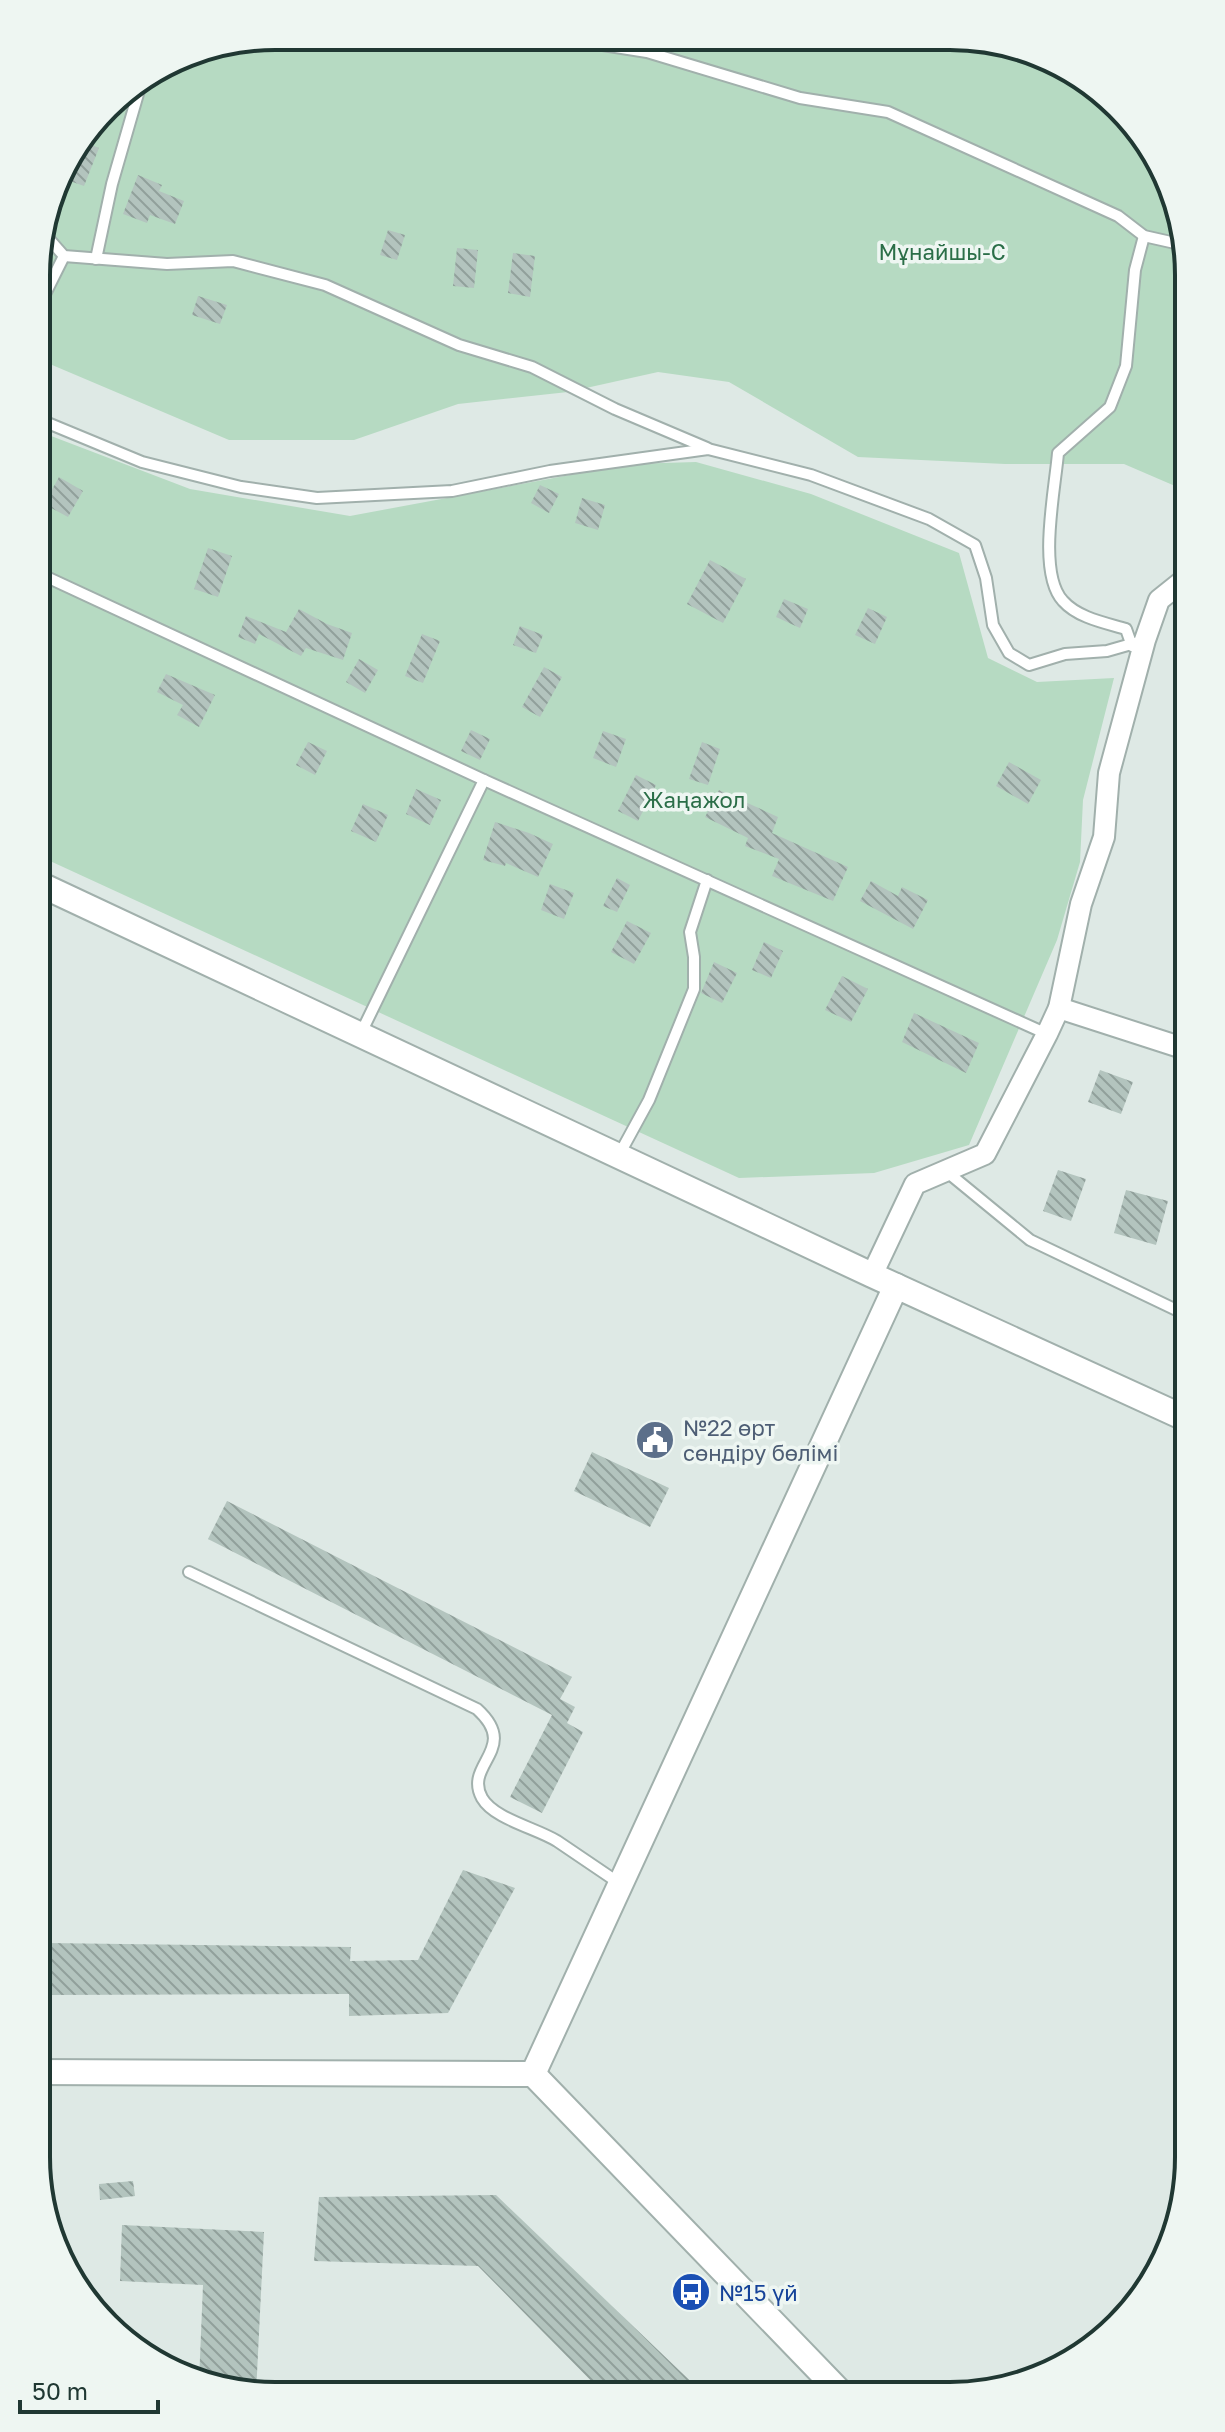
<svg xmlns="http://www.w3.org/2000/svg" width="1225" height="2432" font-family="'Golos Text',sans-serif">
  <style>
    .garden { fill: #b6dac2 }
    .building { fill: url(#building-back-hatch) }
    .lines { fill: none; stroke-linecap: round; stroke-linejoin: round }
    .service-casing { stroke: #a1b0ac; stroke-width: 14 }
    .minor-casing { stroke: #a1b0ac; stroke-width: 24 }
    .tertiary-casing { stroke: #a1b0ac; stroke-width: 28 }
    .service { stroke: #fff; stroke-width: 10 }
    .minor { stroke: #fff; stroke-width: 20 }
    .tertiary { stroke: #fff; stroke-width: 24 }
    .labels { text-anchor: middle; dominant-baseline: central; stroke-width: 7; stroke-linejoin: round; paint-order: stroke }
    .park-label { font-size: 22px; fill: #2b6e48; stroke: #eef6f2 }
    .service-label { font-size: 22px; fill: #4e5e75; stroke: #eef6f2; text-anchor: start }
    .transit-label { font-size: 22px; fill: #164399; stroke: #eef6f2; text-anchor: start }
    .rim { fill: none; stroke: #203833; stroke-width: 4 }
  </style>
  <defs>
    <pattern id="building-back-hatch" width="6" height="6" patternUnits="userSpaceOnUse" patternTransform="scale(2)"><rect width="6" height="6" fill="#b3c4be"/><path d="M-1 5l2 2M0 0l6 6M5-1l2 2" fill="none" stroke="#91a09b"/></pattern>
  </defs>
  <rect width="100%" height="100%" fill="#dee9e5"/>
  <g class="garden">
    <polygon points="275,36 996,41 1108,96 1176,199 1189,275 1189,492 1124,464 1005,464 858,457 729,382 658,372 568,392 458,404 354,440 229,440 38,359 38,244 61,169 117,96 184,54"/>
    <polygon points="38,431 190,489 350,516 629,464 696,462 811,494 959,553 988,658 1037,682 1114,678 1083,800 1080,862 1057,940 969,1145 874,1173 739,1178 37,855"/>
  </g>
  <g class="building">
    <polygon points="82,141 99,148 84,186 67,180"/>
    <polygon points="138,175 162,185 159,191 184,201 175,224 150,215 147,223 123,214"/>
    <polygon points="388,230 405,235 397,260 380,255"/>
    <polygon points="457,248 478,250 474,288 453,286"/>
    <polygon points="513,253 535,256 530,297 508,293"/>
    <polygon points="198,296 227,305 220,324 192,315"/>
    <polygon points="59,477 83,491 68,517 44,504"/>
    <polygon points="540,485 559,494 549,513 531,503"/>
    <polygon points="582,498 605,505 598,530 575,523"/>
    <polygon points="208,548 232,556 218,597 194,589"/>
    <polygon points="710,560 746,579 723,623 687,604"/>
    <polygon points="784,599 808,609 800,628 776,617"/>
    <polygon points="868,608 887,617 875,644 855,635"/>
    <polygon points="299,609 327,624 352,633 343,660 306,648 301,656 259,634 255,644 238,637 246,616 286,632"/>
    <polygon points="520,626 543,635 536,653 513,645"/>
    <polygon points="422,634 440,641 423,683 405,676"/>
    <polygon points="359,659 378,670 365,693 346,682"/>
    <polygon points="544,667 562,677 540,717 522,707"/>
    <polygon points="166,674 215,695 199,727 177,715 183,705 157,692"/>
    <polygon points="471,730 490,739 480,760 461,751"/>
    <polygon points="603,731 626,739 616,767 593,758"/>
    <polygon points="308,742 327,751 315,775 296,765"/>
    <polygon points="702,742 720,749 708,785 689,779"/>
    <polygon points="1009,762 1041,780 1028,804 996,786"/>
    <polygon points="636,775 656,785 638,821 618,811"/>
    <polygon points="416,789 441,800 430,825 406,814"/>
    <polygon points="719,790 778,817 772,833 848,867 833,901 772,876 779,859 745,846 748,838 705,817"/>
    <polygon points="363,804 388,815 376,842 351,831"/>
    <polygon points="495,822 529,833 553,844 538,877 506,863 505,866 483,860"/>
    <polygon points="617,878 630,885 617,912 603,906"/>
    <polygon points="871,881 898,896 902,887 928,900 913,929 860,901"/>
    <polygon points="550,884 574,893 564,919 541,910"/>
    <polygon points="627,921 651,933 634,964 611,952"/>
    <polygon points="764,942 783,951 771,978 752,970"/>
    <polygon points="714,962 737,973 722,1003 701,993"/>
    <polygon points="842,976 868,989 851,1022 825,1010"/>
    <polygon points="914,1013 979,1043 966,1073 902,1042"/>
    <polygon points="1100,1070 1133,1082 1121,1114 1088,1102"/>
    <polygon points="1058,1170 1086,1179 1071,1221 1043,1211"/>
    <polygon points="1126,1190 1168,1201 1156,1245 1114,1233"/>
    <polygon points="592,1452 669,1488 650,1527 574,1491"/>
    <polygon points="227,1501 572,1677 560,1699 575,1707 567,1723 583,1732 542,1813 510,1797 552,1715 208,1539"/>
    <polygon points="463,1870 515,1888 448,2013 349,2016 349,1994 47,1995 47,1943 351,1947 350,1961 418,1960"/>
    <polygon points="133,2181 135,2196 100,2200 99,2184"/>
    <polygon points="496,2195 705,2395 605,2395 478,2266 314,2261 319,2197"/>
    <polygon points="122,2225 264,2232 256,2394 243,2394 199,2382 203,2285 120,2281"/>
  </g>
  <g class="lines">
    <defs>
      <g id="service">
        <polyline points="559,38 647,52 800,98 888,112 1118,216 1144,236 1184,245"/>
        <polyline points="42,231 64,256 167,264 233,261 325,285 459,345 532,367 615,409 707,448"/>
        <polyline points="96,259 112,184 142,80"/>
        <polyline points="38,308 64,256"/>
        <polyline points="38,419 142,462 241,487 317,498 452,491 550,471 708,449 811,475 929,519 975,545 986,578 993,625 1009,653 1029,665 1065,654 1107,651 1142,641"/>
        <polyline points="38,573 484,780 1047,1034"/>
        <path d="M1132,646l-6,-17c-20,-6 -48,-11 -63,-28 -26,-28 -8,-111 -5,-148l52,-46 16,-41 9,-96 9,-34"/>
        <polyline points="361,1033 484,780"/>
        <polyline points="619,1155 649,1100 694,989 694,957 690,932 707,880"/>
        <polyline points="946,1171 1030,1240 1189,1316"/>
        <path d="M189,1572l288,137c44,40 -14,55 5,89 12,21 54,30 75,43 21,14 41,28 62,42"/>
      </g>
      <g id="minor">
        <polyline points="1059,1008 1189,1050"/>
        <polyline points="872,1275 915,1184 985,1154 1047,1034 1059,1008 1081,904 1104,837 1109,773 1145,640 1159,600 1189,576"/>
      </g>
      <g id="tertiary">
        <polyline points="37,883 872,1275 1189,1420"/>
        <polyline points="36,2072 533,2074 844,2396"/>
        <polyline points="533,2074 896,1286"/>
      </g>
    </defs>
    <use href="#service" class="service-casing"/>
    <use href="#minor" class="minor-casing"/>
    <use href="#tertiary" class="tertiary-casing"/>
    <use href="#service" class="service"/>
    <use href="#minor" class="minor"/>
    <use href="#tertiary" class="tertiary"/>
  </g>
  <defs>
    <symbol id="civic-disc" viewBox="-11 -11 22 22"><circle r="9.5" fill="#5c6f8a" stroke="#eef6f2"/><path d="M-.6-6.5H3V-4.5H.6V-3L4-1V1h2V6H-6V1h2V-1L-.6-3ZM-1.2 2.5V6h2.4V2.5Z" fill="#fff"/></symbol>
    <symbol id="bus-disc" viewBox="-11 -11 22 22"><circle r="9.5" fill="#1a4fb4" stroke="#eef6f2"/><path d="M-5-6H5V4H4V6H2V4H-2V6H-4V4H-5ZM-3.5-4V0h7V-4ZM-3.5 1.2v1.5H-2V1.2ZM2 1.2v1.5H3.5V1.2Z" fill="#fff"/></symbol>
  </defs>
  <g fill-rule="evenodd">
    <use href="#civic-disc" x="633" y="1418" width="44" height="44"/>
    <use href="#bus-disc" x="669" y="2270" width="44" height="44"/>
  </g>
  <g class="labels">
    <g class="park-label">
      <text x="942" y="251">Мұнайшы-С</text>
      <text x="694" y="799">Жаңажол</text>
    </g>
    <g class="service-label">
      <text x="683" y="1427">№22 өрт<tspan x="683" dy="25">сөндіру бөлімі</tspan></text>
    </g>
    <g class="transit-label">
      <text x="719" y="2292">№15 үй</text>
    </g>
  </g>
  <path d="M0 0H1225V2432H0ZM275 50H950A225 225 0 0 1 1175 275V2157A225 225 0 0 1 950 2382H275A225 225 0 0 1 50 2157V275A225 225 0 0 1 275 50Z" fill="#eef6f2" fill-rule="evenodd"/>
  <path class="rim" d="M275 50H950A225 225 0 0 1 1175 275V2157A225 225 0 0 1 950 2382H275A225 225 0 0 1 50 2157V275A225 225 0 0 1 275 50Z"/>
  <path d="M20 2400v12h138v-12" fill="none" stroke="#203833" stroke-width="4"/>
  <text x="32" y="2400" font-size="24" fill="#203833" stroke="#eef6f2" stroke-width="6" paint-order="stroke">50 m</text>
</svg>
